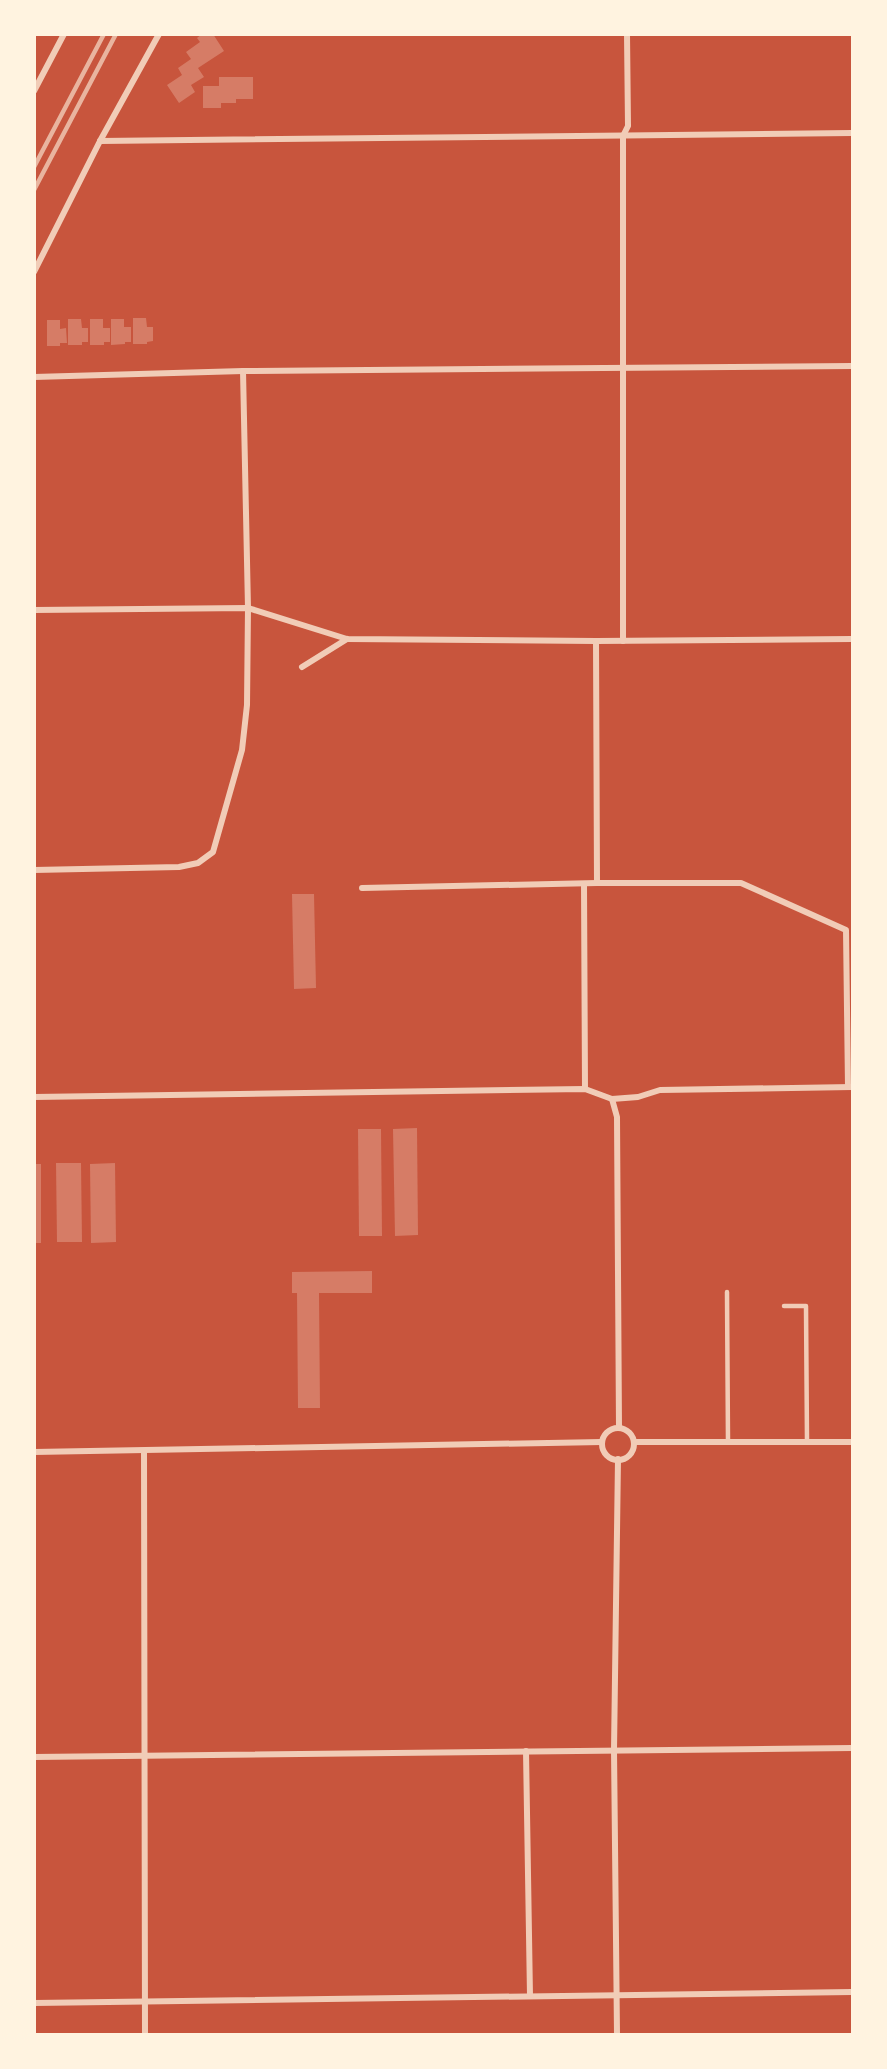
<svg xmlns="http://www.w3.org/2000/svg" width="887" height="2069" font-family="'Fira Sans',sans-serif">
  <style>
    .building { fill: #d67c66 }
    .lines { fill: none; stroke-linecap: round; stroke-linejoin: round }
    .service { stroke: #f1ccb7; stroke-width: 4.5 }
    .minor { stroke: #f1ccb7; stroke-width: 6 }
    .rail { stroke: #e9b49f; stroke-width: 4.5 }
  </style>
  <rect width="100%" height="100%" fill="#c8553d"/>
  <g class="building">
    <polygon points="202,34 213,34 224,51 198,68 204,77 191,85 195,92 179,103 167,85 182,75 178,68 191,59 186,52 200,42 197,38"/>
    <polygon points="219,77 253,77 253,99 236,99 236,103 221,103 221,108 203,108 203,86 219,86"/>
    <polygon points="133,318 146,318 147,327 153,327 153,341 147,342 147,344 133,344"/>
    <polygon points="68,319 81,319 82,328 88,328 88,342 82,342 82,345 68,345"/>
    <polygon points="90,319 103,319 103,328 110,328 110,342 104,342 104,345 90,345"/>
    <polygon points="111,319 124,319 124,327 131,327 131,342 125,342 125,344 111,345"/>
    <polygon points="47,320 60,320 60,329 66,328 67,343 60,343 60,346 47,346"/>
    <polygon points="292,894 314,894 316,988 294,989"/>
    <polygon points="417,1128 418,1235 395,1236 393,1129"/>
    <polygon points="358,1129 381,1129 382,1236 359,1236"/>
    <polygon points="56,1163 81,1163 82,1242 57,1242"/>
    <polygon points="115,1163 116,1242 91,1243 90,1164"/>
    <rect x="34" y="1164" width="7" height="79"/>
    <polygon points="372,1271 372,1293 319,1293 320,1408 298,1408 297,1293 292,1293 292,1272"/>
  </g>
  <g class="lines">
    <g class="service">
      <polyline points="727,1292 728,1442"/>
      <polyline points="784,1306 806,1306 807,1442"/>
    </g>
    <g class="minor">
      <polyline points="34,91 64,34"/>
      <polyline points="100,141 852,133"/>
      <polyline points="34,272 100,141 159,34"/>
      <polyline points="34,377 243,371 852,366"/>
      <polyline points="34,610 248,608 347,639 596,641 852,639"/>
      <polyline points="596,641 597,883"/>
      <polyline points="623,641 623,136 628,126 627,34"/>
      <polyline points="302,667 347,639"/>
      <polyline points="34,870 179,867 198,863 213,852 242,750 247,705 248,608 243,371"/>
      <polyline points="584,884 585,1089"/>
      <polyline points="362,888 597,883 741,883 846,930 848,1087"/>
      <polyline points="34,1097 585,1089 612,1099 638,1097 660,1090 852,1087"/>
      <polyline points="612,1099 617,1117 619,1428"/>
      <circle cx="618" cy="1444" r="16"/>
      <polyline points="634,1442 852,1442"/>
      <polyline points="144,1451 145,2034"/>
      <polyline points="34,1452 602,1442"/>
      <polyline points="526,1751 530,1996"/>
      <polyline points="34,1757 852,1748"/>
      <polyline points="34,2003 852,1992"/>
      <polyline points="617,2034 614,1750 618,1459"/>
    </g>
    <g class="rail">
      <polyline points="34,167 104,34"/>
      <polyline points="34,190 116,34"/>
    </g>
  </g>
  <rect width="887" height="2069" fill="none" stroke="#fff3e0" stroke-width="72"/>
</svg>
